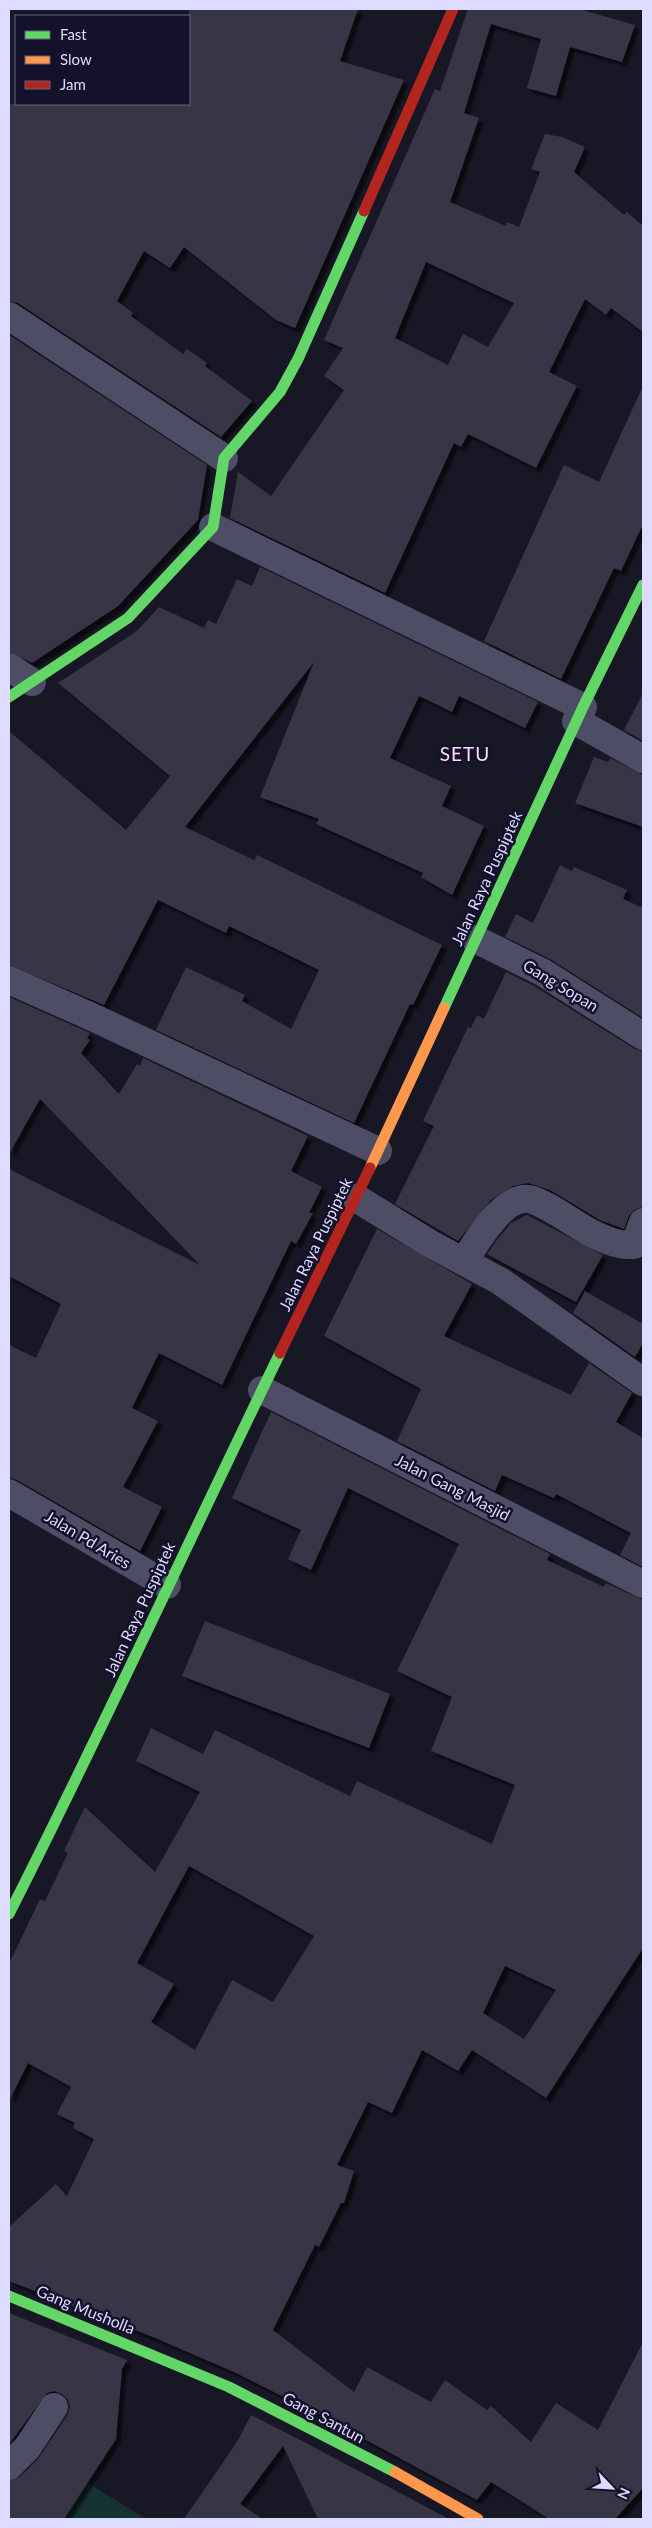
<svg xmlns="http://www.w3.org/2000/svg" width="652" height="2528" font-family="Lato,sans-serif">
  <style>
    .green { fill: #153130 }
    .building { fill: #373546; fill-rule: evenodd; filter: url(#shadow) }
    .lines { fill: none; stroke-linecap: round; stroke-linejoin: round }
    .street { stroke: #4d4d65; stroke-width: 28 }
    .fast { stroke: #63d668; stroke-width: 11 }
    .slow { stroke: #ff974d; stroke-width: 11 }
    .jam { stroke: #b3261e; stroke-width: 11 }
    .labels { text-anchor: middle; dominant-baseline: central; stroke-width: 5; stroke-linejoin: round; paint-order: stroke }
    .street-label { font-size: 16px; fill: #dddbff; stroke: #14112b }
    .quarter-label { font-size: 19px; letter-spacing: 1px; fill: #ffddf4; stroke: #14112b }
  </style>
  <defs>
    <filter id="shadow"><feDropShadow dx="4.5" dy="4.5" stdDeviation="1" flood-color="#0009"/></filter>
  </defs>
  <rect width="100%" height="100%" fill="#181725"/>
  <polygon class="green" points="85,2481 146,2519 61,2519"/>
  <g class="building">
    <polygon points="189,9 358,9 340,61 404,80 295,328 276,320 184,247 170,268 144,251 117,301 133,313 131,316 183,354 187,349 207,363 205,366 252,401 221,437 18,303 9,301 9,104 189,104"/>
    <path d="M468,9h111l56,16 -13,37 -52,-15 -14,49 -29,-8 14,-49 -50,-15 -27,89 15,5 -29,84 56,24 1,-4 12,5 21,-55 -9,-3 14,-35 17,3 23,10 -11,25 50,43 3,-3 16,14v106l-32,-24 -5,7 -21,-16 -36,73 28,14 -41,82 -68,-34 -7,13 -7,-4 -69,150 -155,-75 8,-46 33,24 73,-106 -20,-14 19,-28 -19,-8 111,-251 5,2zM426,262l88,41 -26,44 -25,-13 -15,31 -53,-27z"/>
    <polygon points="9,335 207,465 198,520 118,606 32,663 9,652"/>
    <polygon points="643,386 643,524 621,571 614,568 561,679 484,641 564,465 599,482"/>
    <polygon points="260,567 538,702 525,728 459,696 452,712 419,696 390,758 451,786 442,806 484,826 452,895 421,877 423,873 316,824 319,819 260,797 314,662 185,827 254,860 257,855 442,945 413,1005 410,1004 354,1123 156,1030 186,967 245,995 242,1001 291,1029 319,970 229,926 226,933 158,900 104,1005 9,965 9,731 126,830 170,776 58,683 137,631 159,607 204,628 208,620 216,624 237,579 252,586"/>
    <polygon points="643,693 643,741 624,730"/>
    <polygon points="594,757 608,762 610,758 643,775 643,827 575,803"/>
    <polygon points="560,865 572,871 574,867 627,890 623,899 643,908 643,1018 550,959 505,937 516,914 533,923"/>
    <polygon points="506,972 534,986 635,1049 643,1051 643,1202 642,1207 634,1210 629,1216 624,1229 600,1220 550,1190 528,1183 513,1186 491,1200 458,1241 395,1204 434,1126 423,1121 468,1027 471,1028 477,1015 484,1019"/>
    <polygon points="9,997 90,1033 87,1038 90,1040 81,1053 119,1094 137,1064 140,1066 143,1058 308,1136 291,1171 322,1187 309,1213 313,1213 296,1244 291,1241 222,1385 159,1353 132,1408 158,1421 123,1487 162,1507 140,1551 17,1480 9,1477 9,1345 36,1358 61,1304 9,1276 9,1169 200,1265 40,1099 9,1154"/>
    <polygon points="527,1215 603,1255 576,1302 487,1254 486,1256 496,1241 511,1223"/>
    <polygon points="377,1229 472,1284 444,1336 571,1395 589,1363 632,1393 616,1422 643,1438 643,1567 620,1555 631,1533 556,1494 554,1498 502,1475 495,1491 397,1441 421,1389 324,1336"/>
    <polygon points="585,1291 643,1324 643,1343 635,1357 573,1313"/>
    <path d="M271,1412l279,142 -3,6 57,27 2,-4 37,17v348l-97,150 -74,-48 -14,21 -36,-21 -30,63 -24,-11 -31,63 17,6 -10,32h-3l-22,44 -4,-2 -42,85 81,62 13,-25 64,35 14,-22 42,30 4,-4 40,36 25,-39 42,27 45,-88v146l-28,31h-66l-58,-37 -14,18 -157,-85 -84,-42 -83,-36 -144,-56v-54l47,-43 11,12 27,-57 -21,-11 2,-5 -18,-9 14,-27 -43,-24 -19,38v-137l31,-65 5,2 23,-48 -4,-2 21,-44 70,65 45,-80 -64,-31 15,-33 52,26 12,-24 135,66 7,-15 135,63 23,-59 -84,-34 21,-54 -55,-26 62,-127 -111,-56 -37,82 -23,-11 13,-29 -69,-32zM189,1866l125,70 -41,66 -41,-22 -37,70 -44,-28 23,-38 -37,-21zM505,1966l51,24 -32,49 -41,-26z"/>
    <polygon points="205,1621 390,1694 369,1748 182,1676"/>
    <polygon points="9,2313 127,2360 122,2369 116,2439 64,2519 9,2519 9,2481 20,2477 38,2459 67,2416 70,2407 68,2400 62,2394 54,2391 47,2393 9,2444"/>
    <polygon points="251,2415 306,2443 449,2519 318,2519 283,2446 240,2504 263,2519 184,2519 237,2442"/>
  </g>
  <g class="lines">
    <g class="street">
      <polyline points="9,316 224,458"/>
      <polyline points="213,527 583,707"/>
      <polyline points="9,667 32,682"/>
      <polyline points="576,721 643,759"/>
      <polyline points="475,939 542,972 643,1036"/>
      <polyline points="9,980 90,1016 378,1151"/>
      <polyline points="356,1198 429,1243 500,1281 643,1382"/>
      <path d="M465,1260c11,-18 39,-65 64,-61 16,3 48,27 64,35 13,6 26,12 41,11l9,-23"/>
      <polyline points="262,1390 643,1584"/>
      <polyline points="9,1493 167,1585"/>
      <polyline points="9,2466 27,2448 54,2407"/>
    </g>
    <g class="fast">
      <polyline points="9,697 128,618 213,527 224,458 280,392 298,359 364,211"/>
      <polyline points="444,1008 583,707 643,585"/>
      <path d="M9,1914c94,-185 180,-374 271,-561"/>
      <polyline points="9,2296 229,2387 395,2472"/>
    </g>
    <g class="slow">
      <polyline points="370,1168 444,1008"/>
      <polyline points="395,2472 478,2519"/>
    </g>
    <g class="jam">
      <polyline points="364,211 453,9"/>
      <polyline points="280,1353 370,1168"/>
    </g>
  </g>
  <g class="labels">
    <g class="street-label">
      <text transform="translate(486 878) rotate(-65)">Jalan Raya Puspiptek</text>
      <text transform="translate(561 985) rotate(31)">Gang Sopan</text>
      <text transform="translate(315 1244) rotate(-64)">Jalan Raya Puspiptek</text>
      <text transform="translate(453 1487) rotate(27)">Jalan Gang Masjid</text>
      <text transform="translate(88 1539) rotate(31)">Jalan Pd Aries</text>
      <text transform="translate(139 1609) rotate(-65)">Jalan Raya Puspiptek</text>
      <text transform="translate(86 2309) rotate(22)">Gang Musholla</text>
      <text transform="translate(324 2417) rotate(28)">Gang Santun</text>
    </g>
    <g class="quarter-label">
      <text x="465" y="753">SETU</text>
    </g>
  </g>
  <rect width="652" height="2528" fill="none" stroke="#dddbff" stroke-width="20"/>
  <rect x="15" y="15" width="175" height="90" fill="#14112b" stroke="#646280"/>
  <rect x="25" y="31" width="25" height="8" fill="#63d668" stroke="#646280"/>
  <text x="60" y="40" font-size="15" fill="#dddbff">Fast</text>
  <rect x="25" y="56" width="25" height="8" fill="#ff974d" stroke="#646280"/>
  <text x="60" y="65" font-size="15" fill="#dddbff">Slow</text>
  <rect x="25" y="81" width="25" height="8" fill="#b3261e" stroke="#646280"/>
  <text x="60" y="90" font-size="15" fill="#dddbff">Jam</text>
  <g transform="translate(612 2488) rotate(115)" stroke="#14112b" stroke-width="4" paint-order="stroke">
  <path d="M0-4L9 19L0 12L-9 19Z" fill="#dddbff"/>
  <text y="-8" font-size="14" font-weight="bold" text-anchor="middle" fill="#dddbff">N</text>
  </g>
</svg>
